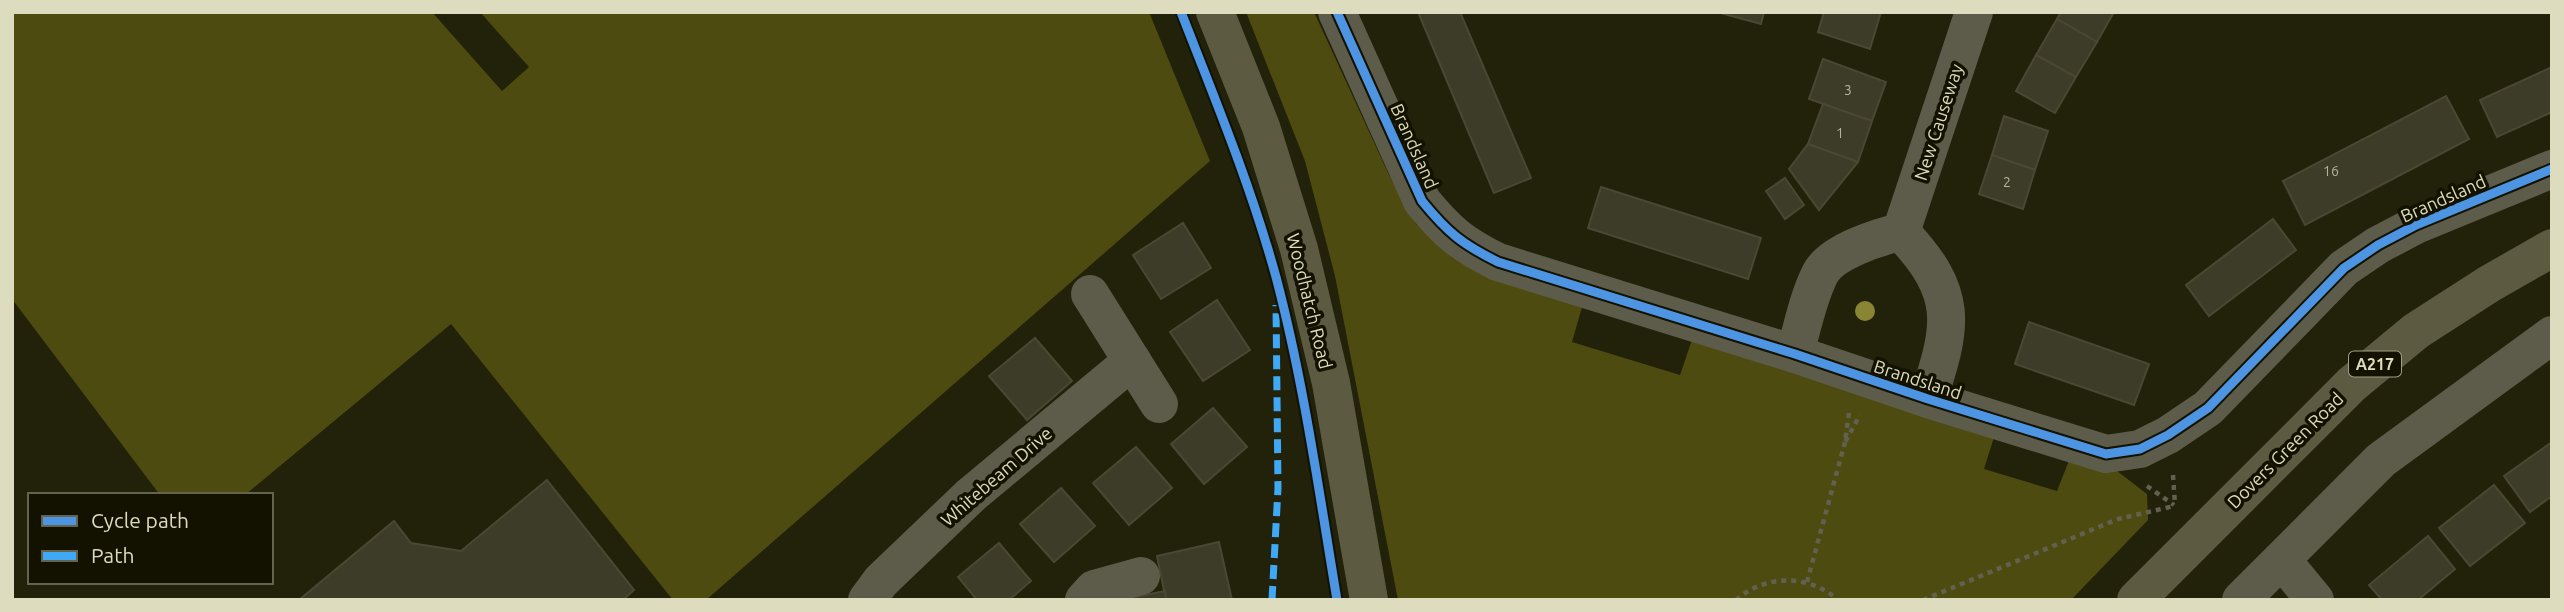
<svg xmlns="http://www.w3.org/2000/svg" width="2564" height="612" font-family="Ubuntu,sans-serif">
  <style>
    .green { fill: #4e4b10 }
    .building { fill: #3d3c29; stroke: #4a4833; stroke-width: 2 }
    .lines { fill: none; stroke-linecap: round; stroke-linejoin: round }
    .path { stroke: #626151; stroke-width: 4.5; stroke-dasharray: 5 5; stroke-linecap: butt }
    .minor { stroke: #5d5c4a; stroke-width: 38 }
    .major { stroke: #5c5a41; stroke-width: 38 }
    .quiet { stroke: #3fa9f5; stroke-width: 7; stroke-dasharray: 14 7; stroke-linecap: butt }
    .cycleway-casing { stroke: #131200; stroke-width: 13 }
    .cycleway { stroke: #4d94e3; stroke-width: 9 }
    .tree { fill: #8a8532 }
    .labels { text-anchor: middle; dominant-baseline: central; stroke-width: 7; stroke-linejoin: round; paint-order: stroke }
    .number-label { font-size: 14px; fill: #b5b499 }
    .shield { fill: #131200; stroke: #a09f85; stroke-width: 2 }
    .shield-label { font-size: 16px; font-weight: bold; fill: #dddcbe }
    .street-label { font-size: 18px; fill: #dddcbe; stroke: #131200 }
  </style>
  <rect width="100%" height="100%" fill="#22210a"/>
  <g class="green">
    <polygon points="12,12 432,12 502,91 529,67 480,12 1149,12 1210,161 706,600 673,600 451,324 245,495 160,495 12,299"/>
    <polygon points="1246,12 1314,12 1389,175 1416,224 1456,258 1584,300 1572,342 1680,375 1693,337 1995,434 1984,469 2057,491 2070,458 2117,471 2147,494 2148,520 2071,600 1398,600 1335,276 1305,161"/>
  </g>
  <g class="building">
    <polygon points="1418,12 1460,12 1531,178 1494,193"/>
    <polygon points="1717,12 1764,12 1761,24"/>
    <polygon points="1824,12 1881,12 1870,49 1818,32"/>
    <polygon points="2061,12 2114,12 2097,42 2057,19"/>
    <polygon points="2057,19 2097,42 2076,77 2036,55"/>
    <polygon points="2036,55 2076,77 2055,113 2016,91"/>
    <polygon points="1823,59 1886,82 1872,121 1809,99"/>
    <polygon points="2552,67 2552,112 2497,137 2480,100"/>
    <polygon points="2446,96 2469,139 2305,225 2283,181"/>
    <polygon points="1823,104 1872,121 1858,162 1808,144"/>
    <polygon points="2004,116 2048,131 2035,170 1992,155"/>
    <polygon points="1808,144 1858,162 1819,210 1789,169"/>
    <polygon points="1992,155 2035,170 2023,209 1979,194"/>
    <polygon points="1785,178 1804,205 1785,219 1766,191"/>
    <polygon points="1601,187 1761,238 1748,279 1588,228"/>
    <polygon points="2273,219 2296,250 2209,316 2186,285"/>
    <polygon points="1183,223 1211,268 1161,299 1133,255"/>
    <polygon points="1217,300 1250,350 1203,381 1170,332"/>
    <polygon points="2029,322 2149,364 2134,405 2015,364"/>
    <polygon points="1035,338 1072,381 1027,420 989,376"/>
    <polygon points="1213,408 1247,447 1204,484 1171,444"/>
    <polygon points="2552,442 2552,496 2530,512 2504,476"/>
    <polygon points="1136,447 1172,488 1129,525 1093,483"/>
    <polygon points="547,480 634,590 623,600 299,600 394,521 411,543 461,551"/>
    <polygon points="2494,485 2525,523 2470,566 2439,528"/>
    <polygon points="1061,488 1095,526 1054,562 1020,524"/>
    <polygon points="2428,536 2455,569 2418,600 2382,600 2369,585"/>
    <polygon points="1219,542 1232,600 1166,600 1157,556"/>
    <polygon points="999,543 1031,581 1009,600 977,600 958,577"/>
    <polygon points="1165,591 1166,600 1121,600"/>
  </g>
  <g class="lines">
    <g class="path">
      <polyline points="1849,413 1845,442 1860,415"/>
      <polyline points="2173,475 2175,505"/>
      <polyline points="2147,486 2174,505"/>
      <polyline points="1807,582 1845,442"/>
      <path d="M1736,600c29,-26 73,-26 102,0"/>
      <polyline points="1923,600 2118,519 2174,506"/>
    </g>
    <g class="minor">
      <path d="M1337,12l85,189c26,32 40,43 76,61l297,92 133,45 178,55 34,-5 28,-14 40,-27 136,-140 34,-23 38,-20 136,-56"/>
      <polyline points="1901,232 1974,12"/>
      <polyline points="1090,294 1159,404"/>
      <path d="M1795,354c7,-26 13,-56 25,-80 11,-22 58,-37 81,-42 58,61 52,92 27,167"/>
      <polyline points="2282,560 2315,600"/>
      <polyline points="867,600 881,581 971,495 1132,361"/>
      <polyline points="1084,600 1094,589 1141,576"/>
      <polyline points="2241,600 2381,460 2552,335"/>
    </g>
    <g class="major">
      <polyline points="1215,12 1261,127 1299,249 1331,383 1369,600"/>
      <polyline points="2136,600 2352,384 2416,331 2489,284 2552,248"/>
    </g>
    <polyline class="quiet" points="1272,600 1278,488 1276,305"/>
    <defs>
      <g id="cycleway">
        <path d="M1181,12c34,87 70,174 95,265 28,106 43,215 61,323"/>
        <path d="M1337,12l85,189c26,32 40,43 76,61l297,92 133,45 178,55 34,-5 28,-14 40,-27 136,-140 34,-23 38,-20 136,-56"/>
      </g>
    </defs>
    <use href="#cycleway" class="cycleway-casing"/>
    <use href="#cycleway" class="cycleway"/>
  </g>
  <circle class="tree" cx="1865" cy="311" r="10"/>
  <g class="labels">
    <g class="number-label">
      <text x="1848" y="90">3</text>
      <text x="1840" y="133">1</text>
      <text x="2331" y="171">16</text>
      <text x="2007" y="182">2</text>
    </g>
    <rect class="shield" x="2349" y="351.5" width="52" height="25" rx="5"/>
    <g class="shield-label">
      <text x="2375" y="364">A217</text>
    </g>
    <g class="street-label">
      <text transform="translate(1938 122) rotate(-72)">New Causeway</text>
      <text transform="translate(1415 146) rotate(66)">Brandsland</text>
      <text transform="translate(2443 198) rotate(-24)">Brandsland</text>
      <text transform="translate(1310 301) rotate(76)">Woodhatch Road</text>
      <text transform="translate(1918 379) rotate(18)">Brandsland</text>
      <text transform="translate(2285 450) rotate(-45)">Dovers Green Road</text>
      <text transform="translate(996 476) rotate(-41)">Whitebeam Drive</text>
    </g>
  </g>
  <rect width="2564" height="612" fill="none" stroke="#dddcbe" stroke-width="28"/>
  <rect x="28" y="493" width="245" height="91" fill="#131200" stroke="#64634c" stroke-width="2"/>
  <rect x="42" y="516" width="35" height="10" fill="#4d94e3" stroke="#64634c" stroke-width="2"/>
  <text x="91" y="528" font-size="21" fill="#dddcbe">Cycle path</text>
  <rect x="42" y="551" width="35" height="10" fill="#3fa9f5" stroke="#64634c" stroke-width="2"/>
  <text x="91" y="563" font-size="21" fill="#dddcbe">Path</text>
</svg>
